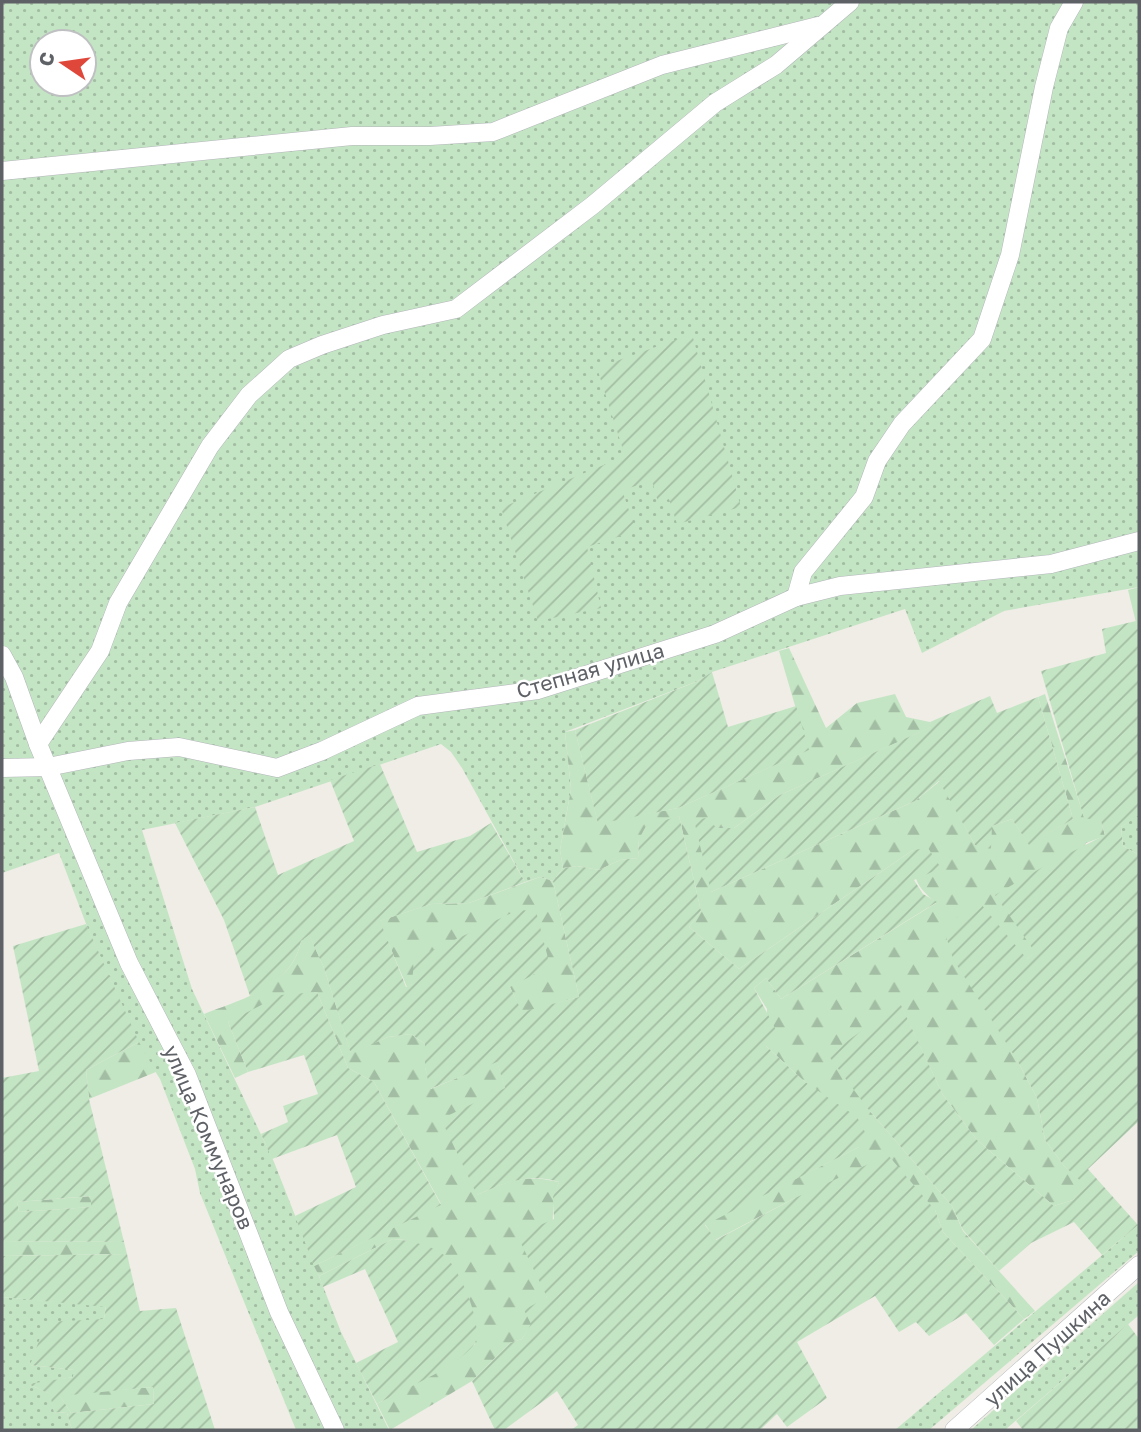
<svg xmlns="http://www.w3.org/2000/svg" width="1141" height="1432" font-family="'Golos Text',sans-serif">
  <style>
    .grass { fill: url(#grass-dots); fill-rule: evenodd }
    .forest { fill: url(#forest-firs) }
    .garden { fill: url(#garden-furrows); fill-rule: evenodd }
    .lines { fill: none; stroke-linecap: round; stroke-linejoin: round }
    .minor-casing { stroke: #b3b6ba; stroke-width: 19 }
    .minor { stroke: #fff; stroke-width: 18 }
    .labels { text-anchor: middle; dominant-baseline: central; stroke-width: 5; stroke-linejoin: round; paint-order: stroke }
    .street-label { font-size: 21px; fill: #5e6166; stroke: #fff }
  </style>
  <defs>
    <pattern id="grass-dots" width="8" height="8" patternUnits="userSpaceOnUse" patternTransform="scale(1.75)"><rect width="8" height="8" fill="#c4e5c4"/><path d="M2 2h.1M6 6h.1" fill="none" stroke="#a2bda3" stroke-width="1.8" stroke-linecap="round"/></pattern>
    <pattern id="forest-firs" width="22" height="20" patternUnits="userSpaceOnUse" patternTransform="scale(1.75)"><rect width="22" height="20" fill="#c4e5c4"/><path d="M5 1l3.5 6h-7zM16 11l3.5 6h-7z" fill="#a2bda3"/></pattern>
    <pattern id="garden-furrows" width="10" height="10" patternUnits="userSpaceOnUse" patternTransform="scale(1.75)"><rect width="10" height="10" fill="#c4e5c4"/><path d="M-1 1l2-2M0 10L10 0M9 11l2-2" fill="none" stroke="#a2bda3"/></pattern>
  </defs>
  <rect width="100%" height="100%" fill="#efede6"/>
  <g class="grass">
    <path d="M2,2h1137v534l-117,27 -194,17 -124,51 -154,51 -122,27 127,-18 252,-92 332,-53v41l-135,24 -82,42 -17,-44 -193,63 -14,9 -133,51 6,57 -11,61 3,18 -10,13 -13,-4 -15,5 -63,-114 -11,-16 -10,-8 -186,63 -113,23 50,159 82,173 67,170 48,98h-46l-143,-308 129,308h-33l-96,-237 -5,-24 -35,-90 -19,-30 -53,-120 -29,-76 -57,20zM42,42h42v42h-42z"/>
    <polygon points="1137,815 1139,815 1139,855 1123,846 1121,827"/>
    <polygon points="1139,1224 1139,1251 929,1430 895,1430"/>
    <polygon points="1139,1282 1139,1315 1005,1430 971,1430"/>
    <polygon points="2,1297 106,1306 104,1319 30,1365 75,1370 73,1377 30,1385 51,1394 54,1412 67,1413 72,1430 2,1430"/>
  </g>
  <g class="forest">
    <polygon points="1139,587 1139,635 1128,590"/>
    <path d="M789,648l37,80 31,-25 38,-9 11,23 24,5 2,5 -152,68 -46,33h-17l-6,64 204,-91 25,-20 35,64 17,-19 20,-7 17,25 44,-25 -35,-122 7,-3 39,123 17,3 4,16 -19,7 -50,109 -9,7 -10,101 20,38 8,42 19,26 22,19 -13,15 -19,6 -77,-66 -34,-45 -43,-91 -32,105 84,97 11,25 72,80 -11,8 -81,-87 -8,-22 -140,-12 -80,42 -10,-16 154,-77 -54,-65 -39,-36 1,-37 -13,-21 12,-10 15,21 155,-96c-22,-19 -22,-24 -23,-53l-174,119 -50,-42 12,-16 -22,-95 -40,23 -1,19 -18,2 -21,10 -22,-4 -14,2 -3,-18 11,-61 -6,-57 10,-2 23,93 80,-15 130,-58 -29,-99z"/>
    <polygon points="540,877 553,881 579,997 522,1013 510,987 412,984 407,987 379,921 431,904 469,903"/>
    <path d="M309,934l15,34 27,85 37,-16 23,-3 14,10v23l6,22 66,-28 8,26 -28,108c33,-15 46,-21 82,-13 -13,35 0,78 -12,114 -4,15 -17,30 -25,43l-12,4 -38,38 -82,49 -13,-26 80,-45 18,-15 -70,-104 -12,-1 -74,37 -5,-10 127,-62 -67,-122 -26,-14 -31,-76 -89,30 20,50 -13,6 -31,-64c38,-15 88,-27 97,-73z"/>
    <polygon points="139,1042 156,1072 89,1099 86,1070"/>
    <polygon points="92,1196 92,1207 19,1212 17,1202"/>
    <polygon points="2,1241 124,1242 127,1254 2,1256"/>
    <polygon points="153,1387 154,1404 71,1413 59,1395"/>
  </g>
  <g class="garden">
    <polygon points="692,334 741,507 677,524 669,499 658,502 652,481 622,490 636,531 587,547 601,608 538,621 501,508 625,456 597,368"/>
    <polygon points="1136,621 1139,635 1139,815 1121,827 1123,846 1139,855 1139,1121 1088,1169 1138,1225 1102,1255 1074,1222 1031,1243 999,1271 963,1230 952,1206 868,1109 828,1055 900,1003 943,1095 977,1140 1054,1206 1073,1200 1085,1185 1064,1166 1045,1140 1037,1098 1017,1060 953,959 946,936 957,917 981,904 1027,959 1035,952 995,895 1046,865 1105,835 1101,821 1084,818 1041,671 1106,653 1102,629"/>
    <polygon points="712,672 728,727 796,706 809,750 678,808 598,824 575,730 698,681"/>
    <polygon points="990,696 997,713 1038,697 1073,819 1029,845 1012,819 992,826 991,849 975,845 939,781 915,801 711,892 694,820 706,818 717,828 734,828 780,795 931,727 930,722"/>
    <path d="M380,764l37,88 53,-16 21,-13 34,59 -56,21 -38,1 -51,17 26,66 6,-3 2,-25 104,-49 18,1 14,55 -40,21 12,25 57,-15 -26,-116 10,-13 14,-2 22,4 21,-10 18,-2 1,-19 7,-13 33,-10 22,95 -12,16 50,42 174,-119 15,-2 13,20 -27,12 9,14 14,8 -156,97 -15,-21 -12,10 23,44 -11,14 39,36 52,35 9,17 -7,13 -154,78 11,15 79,-42 93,-43 47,55 8,22 81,87 -30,26 -28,-32 -37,23 -13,-14 -17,10 -24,-36 -78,46 30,56 -40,29 -10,-13 -17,16h-189l7,-5 -21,-34 -53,39h-9l-23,-49 38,-38 12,-4 9,-15 -7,-14 23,-13 -30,-62 37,-16 -1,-22 6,-15c-32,-9 -52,0 -82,13l-36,-76 64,-31 -8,-26 -67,27 -5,-22v-23l-14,-10 -23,3 -37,17 -27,-86 -15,-33 -8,6c-5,26 -26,46 -51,55l-26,-76 -49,-97 80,-16 23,68 76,-34 -24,-61z"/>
    <path d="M86,924l53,118 -53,28 3,29 35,143 -122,-1v-163l37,-7 -26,-125zM91,1196v11l-72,5 -2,-10z"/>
    <polygon points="317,992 348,1068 374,1082 441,1205 314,1266 295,1216 356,1187 337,1135 272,1159 261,1134 288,1122 283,1106 318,1094 304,1055 248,1072 228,1022 281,995"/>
    <path d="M393,1239c14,1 39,6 51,16 15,12 43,76 29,91 -21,24 -68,42 -96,58l-21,-41 42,-21 -33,-73 -42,18 -4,-11z"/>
    <path d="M127,1254l13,57 36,-3 39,122h-143l-5,-17 -13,-1 -4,-18 -22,-10 45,-7 1,-7 -44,-5 16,-43 58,-3 2,-12 -104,-10v-41zM153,1387l1,17 -83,9 -11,-17z"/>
    <polygon points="1128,1324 1139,1339 1139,1430 1023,1430 1016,1421"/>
  </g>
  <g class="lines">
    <defs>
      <g id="minor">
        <polyline points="2,171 352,136 430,136 493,132 662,65 818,26"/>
        <polyline points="796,597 803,572 864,497 877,461 902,424 982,339 1010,255 1044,87 1059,28 1074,2"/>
        <polyline points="2,655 14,677 38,744 129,963 187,1075 279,1312 335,1430"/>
        <polyline points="38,744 100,651 118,603 210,446 249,395 289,359 322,345 383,325 456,309 593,205 715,103 776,65 850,2"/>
        <polyline points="2,768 48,767 128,751 179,747 277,768 322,751 418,706 538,690 715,634 796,597 840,586 1051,564 1139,541"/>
        <polyline points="954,1430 1139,1265"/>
      </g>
    </defs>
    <use href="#minor" class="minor-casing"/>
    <use href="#minor" class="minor"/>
  </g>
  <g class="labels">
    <g class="street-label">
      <text transform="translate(590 670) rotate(-16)">Степная улица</text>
      <text transform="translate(209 1137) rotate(67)">улица Коммунаров</text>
      <text transform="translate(1047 1348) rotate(-42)">улица Пушкина</text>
    </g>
  </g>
  <rect width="1141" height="1432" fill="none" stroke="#5e6166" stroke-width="7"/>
  <g transform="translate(63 63) rotate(283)"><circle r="33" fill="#ffffff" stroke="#bfc0c2" stroke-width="2"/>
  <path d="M0-5L12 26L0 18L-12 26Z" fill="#e0473b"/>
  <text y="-10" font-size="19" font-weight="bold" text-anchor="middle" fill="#5e6166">С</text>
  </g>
</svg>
